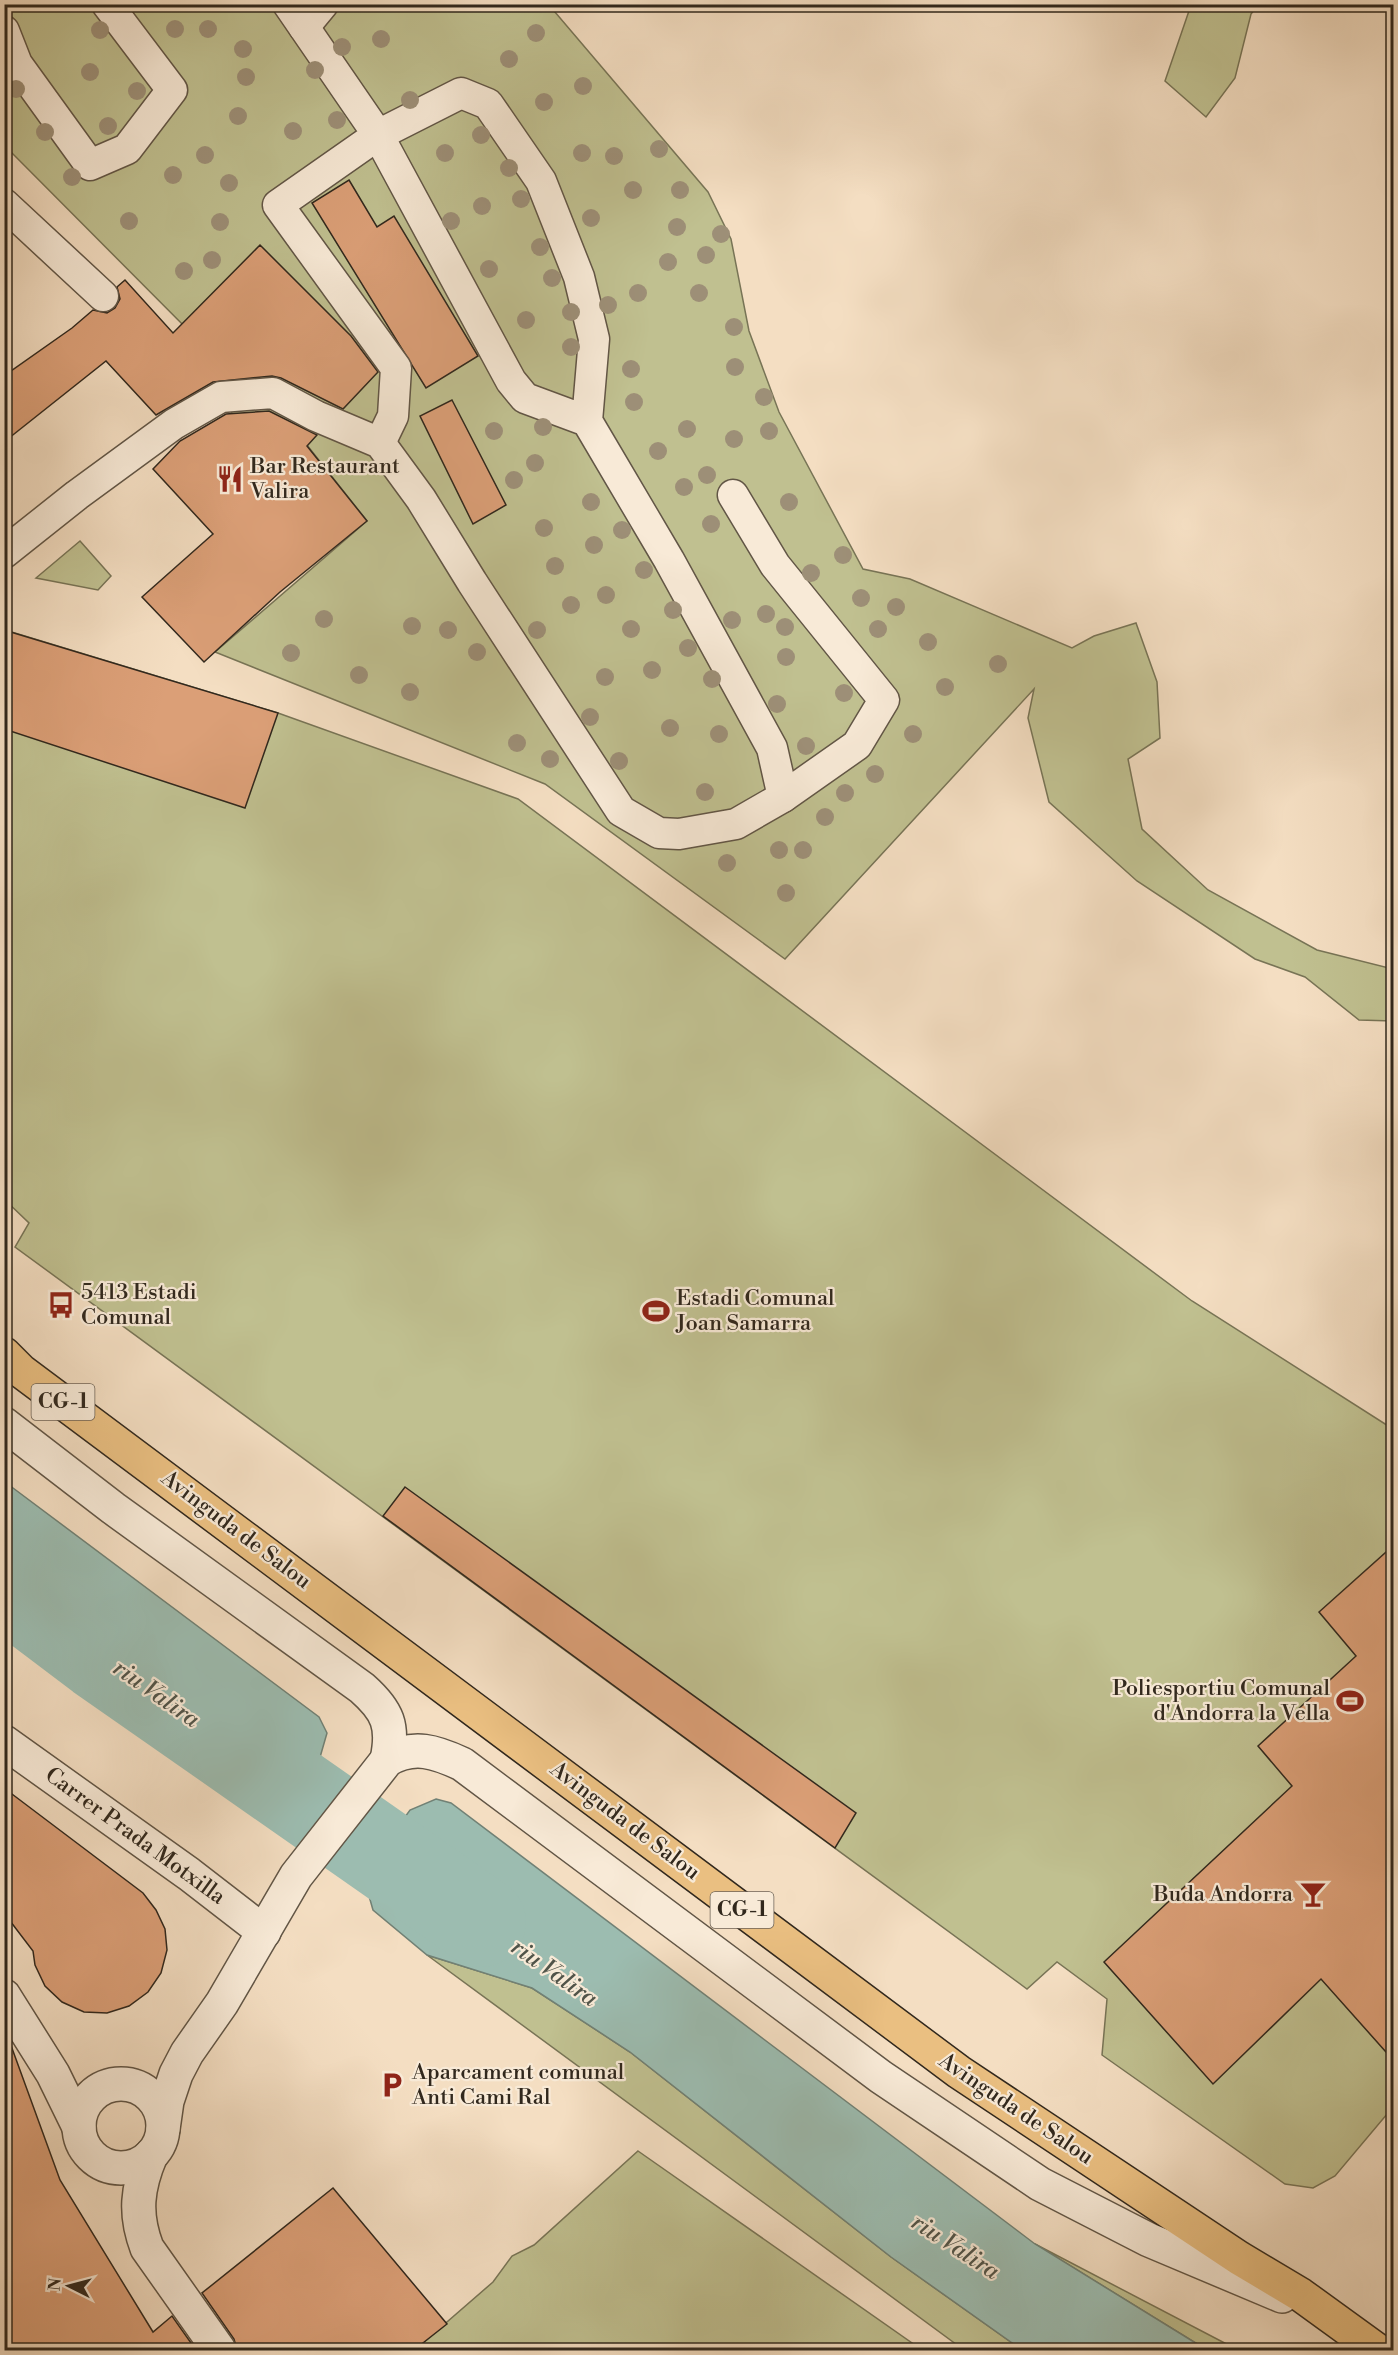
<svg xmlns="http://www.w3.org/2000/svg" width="1398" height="2355" font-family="'Libre Bodoni',serif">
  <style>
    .green { fill: #c0c090; stroke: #787456; stroke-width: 1.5 }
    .water { fill: #9cbcb0; stroke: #718175; stroke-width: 1.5 }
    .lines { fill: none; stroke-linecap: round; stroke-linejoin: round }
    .river { stroke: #9cbcb0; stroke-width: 90 }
    .building { fill: #db9f77; stroke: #31281d; stroke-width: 1.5 }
    .service-casing { stroke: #625646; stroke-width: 33 }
    .minor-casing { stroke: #625646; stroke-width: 36 }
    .trunk-casing { stroke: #31281d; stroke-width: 36 }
    .service { stroke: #f8ead7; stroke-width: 30 }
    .minor { stroke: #f8ead7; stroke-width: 33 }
    .trunk { stroke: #eabf81; stroke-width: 33 }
    .tree { fill: #9d8f77 }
    .labels { text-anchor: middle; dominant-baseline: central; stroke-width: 4.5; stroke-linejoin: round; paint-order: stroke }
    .shield { fill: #f8ead7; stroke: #6d6255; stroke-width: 1.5 }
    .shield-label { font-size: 21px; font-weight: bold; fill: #31281d }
    .poi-label { font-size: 22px; fill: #31281d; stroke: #f8ead7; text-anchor: start }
    .street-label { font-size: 22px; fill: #31281d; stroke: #f8ead7 }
    .water-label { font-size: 24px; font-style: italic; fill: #515449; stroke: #f8ead7 }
  </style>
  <rect width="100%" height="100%" fill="#f4dec2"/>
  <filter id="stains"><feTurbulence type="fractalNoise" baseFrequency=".00333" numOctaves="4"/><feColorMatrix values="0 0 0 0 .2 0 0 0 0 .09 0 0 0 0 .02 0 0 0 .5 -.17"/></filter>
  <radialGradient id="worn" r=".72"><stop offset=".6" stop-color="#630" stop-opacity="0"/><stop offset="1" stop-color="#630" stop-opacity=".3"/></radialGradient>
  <g class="green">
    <polygon points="4,5 549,5 708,192 731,239 749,331 779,412 863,569 910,579 1072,648 1094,636 1136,623 1157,682 1160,738 1128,759 1142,829 1208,890 1317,950 1393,969 1393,1021 1359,1020 1305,977 1255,959 1137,881 1049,802 1028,718 1034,689 785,959 545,784 215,652 367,521 299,435 233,418 222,375 203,345 5,146"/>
    <polygon points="1191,5 1258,5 1251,14 1235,78 1206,117 1165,81"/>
    <polygon points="80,541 111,576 98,590 36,578"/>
    <polygon points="5,630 278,713 518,799 1192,1301 1393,1429 1393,2107 1335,2176 1313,2188 1285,2184 1102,2055 1107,1999 1057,1962 1027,1989 15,1247 29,1223 5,1200"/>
    <polygon points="427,1955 532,1988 630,2052 891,2257 1022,2350 964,2350"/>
    <polygon points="638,2151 922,2350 419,2350 417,2348 493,2282 512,2256 534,2245"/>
    <polygon points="1035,2244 1238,2350 1207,2350"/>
  </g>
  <g class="water">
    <polygon points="5,1482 319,1717 327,1733 312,1785 283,1806 262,1813 245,1810 5,1635"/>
    <polygon points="436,1799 451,1803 1035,2244 1207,2350 1022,2350 891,2257 630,2052 532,1988 427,1955 373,1910 365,1882 370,1865 410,1810"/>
  </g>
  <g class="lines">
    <polyline class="river" points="4,1583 99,1655 481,1922"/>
  </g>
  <g class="building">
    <polygon points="349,180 377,227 394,216 478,356 426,388 312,203"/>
    <polygon points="260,245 351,336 378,372 343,409 281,378 272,376 213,382 156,415 106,361 4,442 4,376 72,328 93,310 107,313 115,308 120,299 117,287 125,280 173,333"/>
    <polygon points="452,400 506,505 473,524 420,416"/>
    <polygon points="269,411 317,435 307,446 367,521 280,592 204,662 142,597 213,534 153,469 180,441 226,414"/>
    <polygon points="4,630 278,713 245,808 4,729"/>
    <polygon points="405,1487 856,1813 835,1848 383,1516"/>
    <polygon points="1394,1545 1394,2061 1321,1979 1213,2084 1104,1962 1292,1786 1258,1746 1356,1656 1319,1612"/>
    <polygon points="4,1788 143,1893 156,1910 165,1929 167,1950 161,1973 148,1992 129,2006 107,2013 84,2012 62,2002 45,1986 35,1965 33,1951 4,1913"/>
    <polygon points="9,2040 60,2180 153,2332 172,2316 196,2350 17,2350 4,2334 4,2041"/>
    <polygon points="333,2188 447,2324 414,2350 237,2350 234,2339 202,2293"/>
  </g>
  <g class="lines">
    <defs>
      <g id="service">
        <polyline points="288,4 378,135 278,205 396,368 393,416 380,443"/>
        <polyline points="304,27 323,4"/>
        <polyline points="4,31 17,64 90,165 127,149 172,90 107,4"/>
        <polyline points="4,204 103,296"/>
        <polyline points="733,495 775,565 884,700 857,745 783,797"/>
        <polyline points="4,553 77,495 174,424 221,397 273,393 316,416 380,443 421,499 472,582 621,811 659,833 679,834 736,824 783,797 772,748 669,560 587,421 594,339 579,277 541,181 488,104 461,93 378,135 511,381 525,398 587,421"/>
      </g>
      <g id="minor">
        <path d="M4,1424l109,84 249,180c26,23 32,38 25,72"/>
        <polyline points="4,1742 189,1874 264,1932"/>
        <polyline points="4,1996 53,2074 79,2127"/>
        <circle cx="121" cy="2126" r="42"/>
        <path d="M163,2129l4,-28 9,-27 11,-21 35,-50 74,-127 91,-116c27,-16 49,-8 75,4l419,313 159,107 109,56 133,56"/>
        <path d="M151,2155c-14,33 -17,59 -4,93l72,102"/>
      </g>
      <polyline id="trunk" points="4,1354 21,1371 959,2072 1239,2258 1301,2295 1377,2350"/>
    </defs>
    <use href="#service" class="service-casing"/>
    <use href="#minor" class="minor-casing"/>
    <use href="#trunk" class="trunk-casing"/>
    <use href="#service" class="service"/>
    <use href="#minor" class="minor"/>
    <use href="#trunk" class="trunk"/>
  </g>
  <g class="tree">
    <circle cx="175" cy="29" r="9"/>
    <circle cx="208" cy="29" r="9"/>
    <circle cx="100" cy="30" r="9"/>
    <circle cx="536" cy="33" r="9"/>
    <circle cx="381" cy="39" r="9"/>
    <circle cx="342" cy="47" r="9"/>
    <circle cx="243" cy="49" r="9"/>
    <circle cx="509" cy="59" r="9"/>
    <circle cx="315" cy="70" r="9"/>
    <circle cx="90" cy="72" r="9"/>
    <circle cx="246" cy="77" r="9"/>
    <circle cx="583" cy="86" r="9"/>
    <circle cx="16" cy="89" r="9"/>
    <circle cx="137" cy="91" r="9"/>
    <circle cx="410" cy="100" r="9"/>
    <circle cx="544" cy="102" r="9"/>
    <circle cx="238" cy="116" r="9"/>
    <circle cx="337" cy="120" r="9"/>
    <circle cx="108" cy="126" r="9"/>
    <circle cx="293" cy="131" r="9"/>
    <circle cx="45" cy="132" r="9"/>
    <circle cx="481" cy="135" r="9"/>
    <circle cx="659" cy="149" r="9"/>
    <circle cx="445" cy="153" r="9"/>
    <circle cx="582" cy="153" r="9"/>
    <circle cx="205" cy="155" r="9"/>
    <circle cx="614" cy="156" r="9"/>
    <circle cx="509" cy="168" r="9"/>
    <circle cx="173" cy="175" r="9"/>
    <circle cx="72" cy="177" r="9"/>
    <circle cx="229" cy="183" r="9"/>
    <circle cx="633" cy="190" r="9"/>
    <circle cx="680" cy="190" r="9"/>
    <circle cx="521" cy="199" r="9"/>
    <circle cx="482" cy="206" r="9"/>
    <circle cx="591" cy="218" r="9"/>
    <circle cx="129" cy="221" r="9"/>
    <circle cx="451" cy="221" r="9"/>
    <circle cx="220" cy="222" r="9"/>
    <circle cx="677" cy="227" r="9"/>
    <circle cx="721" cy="234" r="9"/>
    <circle cx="540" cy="247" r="9"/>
    <circle cx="706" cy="255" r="9"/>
    <circle cx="212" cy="260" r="9"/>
    <circle cx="668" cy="262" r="9"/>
    <circle cx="489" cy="269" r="9"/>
    <circle cx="184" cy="271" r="9"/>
    <circle cx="552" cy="278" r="9"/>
    <circle cx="638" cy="293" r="9"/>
    <circle cx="699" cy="293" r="9"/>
    <circle cx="608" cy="305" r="9"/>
    <circle cx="571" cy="312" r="9"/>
    <circle cx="526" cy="320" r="9"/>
    <circle cx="734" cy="327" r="9"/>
    <circle cx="571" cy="347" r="9"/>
    <circle cx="735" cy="367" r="9"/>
    <circle cx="631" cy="369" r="9"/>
    <circle cx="764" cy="397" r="9"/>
    <circle cx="634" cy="402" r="9"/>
    <circle cx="543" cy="427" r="9"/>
    <circle cx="687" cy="429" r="9"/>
    <circle cx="494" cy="431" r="9"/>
    <circle cx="769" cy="431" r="9"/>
    <circle cx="734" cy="439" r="9"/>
    <circle cx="658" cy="451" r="9"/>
    <circle cx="535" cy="463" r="9"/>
    <circle cx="707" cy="475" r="9"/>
    <circle cx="514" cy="480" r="9"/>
    <circle cx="684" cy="487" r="9"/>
    <circle cx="591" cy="502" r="9"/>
    <circle cx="789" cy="502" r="9"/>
    <circle cx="711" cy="524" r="9"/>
    <circle cx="544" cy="528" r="9"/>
    <circle cx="622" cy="530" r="9"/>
    <circle cx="594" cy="545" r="9"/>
    <circle cx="843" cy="555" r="9"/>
    <circle cx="555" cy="566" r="9"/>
    <circle cx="644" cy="570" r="9"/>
    <circle cx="811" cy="573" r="9"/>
    <circle cx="606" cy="595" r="9"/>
    <circle cx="861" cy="598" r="9"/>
    <circle cx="571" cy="605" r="9"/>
    <circle cx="896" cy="607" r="9"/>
    <circle cx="673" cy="610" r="9"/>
    <circle cx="766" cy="614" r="9"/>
    <circle cx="324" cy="619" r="9"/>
    <circle cx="732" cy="620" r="9"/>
    <circle cx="412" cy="626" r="9"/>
    <circle cx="785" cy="627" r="9"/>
    <circle cx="631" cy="629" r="9"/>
    <circle cx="878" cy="629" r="9"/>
    <circle cx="448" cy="630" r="9"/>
    <circle cx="537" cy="630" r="9"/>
    <circle cx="928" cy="642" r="9"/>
    <circle cx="688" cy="648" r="9"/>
    <circle cx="477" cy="652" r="9"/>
    <circle cx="291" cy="653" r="9"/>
    <circle cx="786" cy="657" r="9"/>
    <circle cx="998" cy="664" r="9"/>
    <circle cx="652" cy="670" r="9"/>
    <circle cx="359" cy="675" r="9"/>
    <circle cx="605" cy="677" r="9"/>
    <circle cx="712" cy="679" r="9"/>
    <circle cx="945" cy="687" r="9"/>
    <circle cx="410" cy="692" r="9"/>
    <circle cx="844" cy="693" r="9"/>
    <circle cx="777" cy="704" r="9"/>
    <circle cx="590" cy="717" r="9"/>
    <circle cx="670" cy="728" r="9"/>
    <circle cx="719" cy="734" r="9"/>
    <circle cx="913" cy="734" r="9"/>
    <circle cx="517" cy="743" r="9"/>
    <circle cx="806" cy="746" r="9"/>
    <circle cx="550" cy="759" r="9"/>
    <circle cx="619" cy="761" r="9"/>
    <circle cx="875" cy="774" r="9"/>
    <circle cx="705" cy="792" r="9"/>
    <circle cx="845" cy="793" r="9"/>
    <circle cx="825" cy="817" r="9"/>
    <circle cx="779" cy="850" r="9"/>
    <circle cx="803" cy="850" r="9"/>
    <circle cx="727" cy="863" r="9"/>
    <circle cx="786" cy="893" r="9"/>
  </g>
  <defs>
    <symbol id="restaurant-bare" viewBox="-9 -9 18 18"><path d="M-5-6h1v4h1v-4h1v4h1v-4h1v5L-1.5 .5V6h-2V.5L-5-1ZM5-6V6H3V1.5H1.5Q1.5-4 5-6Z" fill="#8f2418" stroke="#f8ead7" stroke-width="2.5" paint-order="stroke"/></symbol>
    <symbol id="bus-bare" viewBox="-9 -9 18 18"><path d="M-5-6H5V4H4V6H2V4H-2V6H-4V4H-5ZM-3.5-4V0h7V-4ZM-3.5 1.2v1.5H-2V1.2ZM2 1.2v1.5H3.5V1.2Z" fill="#8f2418" stroke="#f8ead7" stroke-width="2.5" paint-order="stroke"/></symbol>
    <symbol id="stadium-bare" viewBox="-9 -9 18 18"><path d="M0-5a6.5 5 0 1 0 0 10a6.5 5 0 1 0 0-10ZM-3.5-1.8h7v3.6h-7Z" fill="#8f2418" stroke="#f8ead7" stroke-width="2.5" paint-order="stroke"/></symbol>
    <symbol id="bar-bare" viewBox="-9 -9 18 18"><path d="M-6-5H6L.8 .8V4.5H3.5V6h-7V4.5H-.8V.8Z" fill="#8f2418" stroke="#f8ead7" stroke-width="2.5" paint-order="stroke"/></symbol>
    <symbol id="parking-bare" viewBox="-9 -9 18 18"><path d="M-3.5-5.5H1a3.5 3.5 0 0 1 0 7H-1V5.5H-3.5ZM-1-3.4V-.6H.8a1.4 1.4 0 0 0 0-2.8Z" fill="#8f2418" stroke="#f8ead7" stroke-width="2.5" paint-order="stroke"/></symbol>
  </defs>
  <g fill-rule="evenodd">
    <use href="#restaurant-bare" x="211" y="460" width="38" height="38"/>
    <use href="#bus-bare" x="42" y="1286" width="38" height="38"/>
    <use href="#stadium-bare" x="637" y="1292" width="38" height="38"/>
    <use href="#stadium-bare" x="1331" y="1682" width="38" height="38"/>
    <use href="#bar-bare" x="1294" y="1875" width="38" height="38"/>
    <use href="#parking-bare" x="373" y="2066" width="38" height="38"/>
  </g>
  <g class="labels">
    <g class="shield">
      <rect x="31.5" y="1384" width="63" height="36" rx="4.5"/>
      <rect x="710.5" y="1892" width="63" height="36" rx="4.5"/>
    </g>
    <g class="shield-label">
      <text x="63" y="1402">CG-1</text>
      <text x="742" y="1910">CG-1</text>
    </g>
    <g class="poi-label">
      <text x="250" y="466">Bar Restaurant<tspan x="250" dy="25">Valira</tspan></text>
      <text x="81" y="1292">5413 Estadi<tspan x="81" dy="25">Comunal</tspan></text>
      <text x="676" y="1298">Estadi Comunal<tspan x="676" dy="25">Joan Samarra</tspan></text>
      <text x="1330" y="1688" text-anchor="end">Poliesportiu Comunal<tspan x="1330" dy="25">d'Andorra la Vella</tspan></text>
      <text x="1293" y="1894" text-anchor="end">Buda Andorra</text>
      <text x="412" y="2072">Aparcament comunal<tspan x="412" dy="25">Anti Cami Ral</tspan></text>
    </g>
    <g class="street-label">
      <text transform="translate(236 1530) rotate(37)">Avinguda de Salou</text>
      <text transform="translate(625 1821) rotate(37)">Avinguda de Salou</text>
      <text transform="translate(135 1836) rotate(36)">Carrer Prada Motxilla</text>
      <text transform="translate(1016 2109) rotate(34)">Avinguda de Salou</text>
    </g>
    <g class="water-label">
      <text transform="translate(156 1694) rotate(35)">riu Valira</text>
      <text transform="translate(554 1973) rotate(35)">riu Valira</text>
      <text transform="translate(955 2247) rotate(33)">riu Valira</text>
    </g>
  </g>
  <rect width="1398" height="2355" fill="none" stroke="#f4dec2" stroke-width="24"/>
  <rect x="6" y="6" width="1386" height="2343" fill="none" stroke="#31281d" stroke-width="3"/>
  <rect x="12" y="12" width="1374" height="2331" fill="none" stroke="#31281d" stroke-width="1.5"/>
  <g transform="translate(69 2286) rotate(276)" stroke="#f8ead7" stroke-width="4.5" paint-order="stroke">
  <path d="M0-4.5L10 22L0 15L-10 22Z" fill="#31281d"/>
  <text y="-9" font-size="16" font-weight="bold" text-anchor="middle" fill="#31281d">N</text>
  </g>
  <rect width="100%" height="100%" filter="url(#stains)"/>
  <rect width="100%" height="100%" fill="url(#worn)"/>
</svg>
